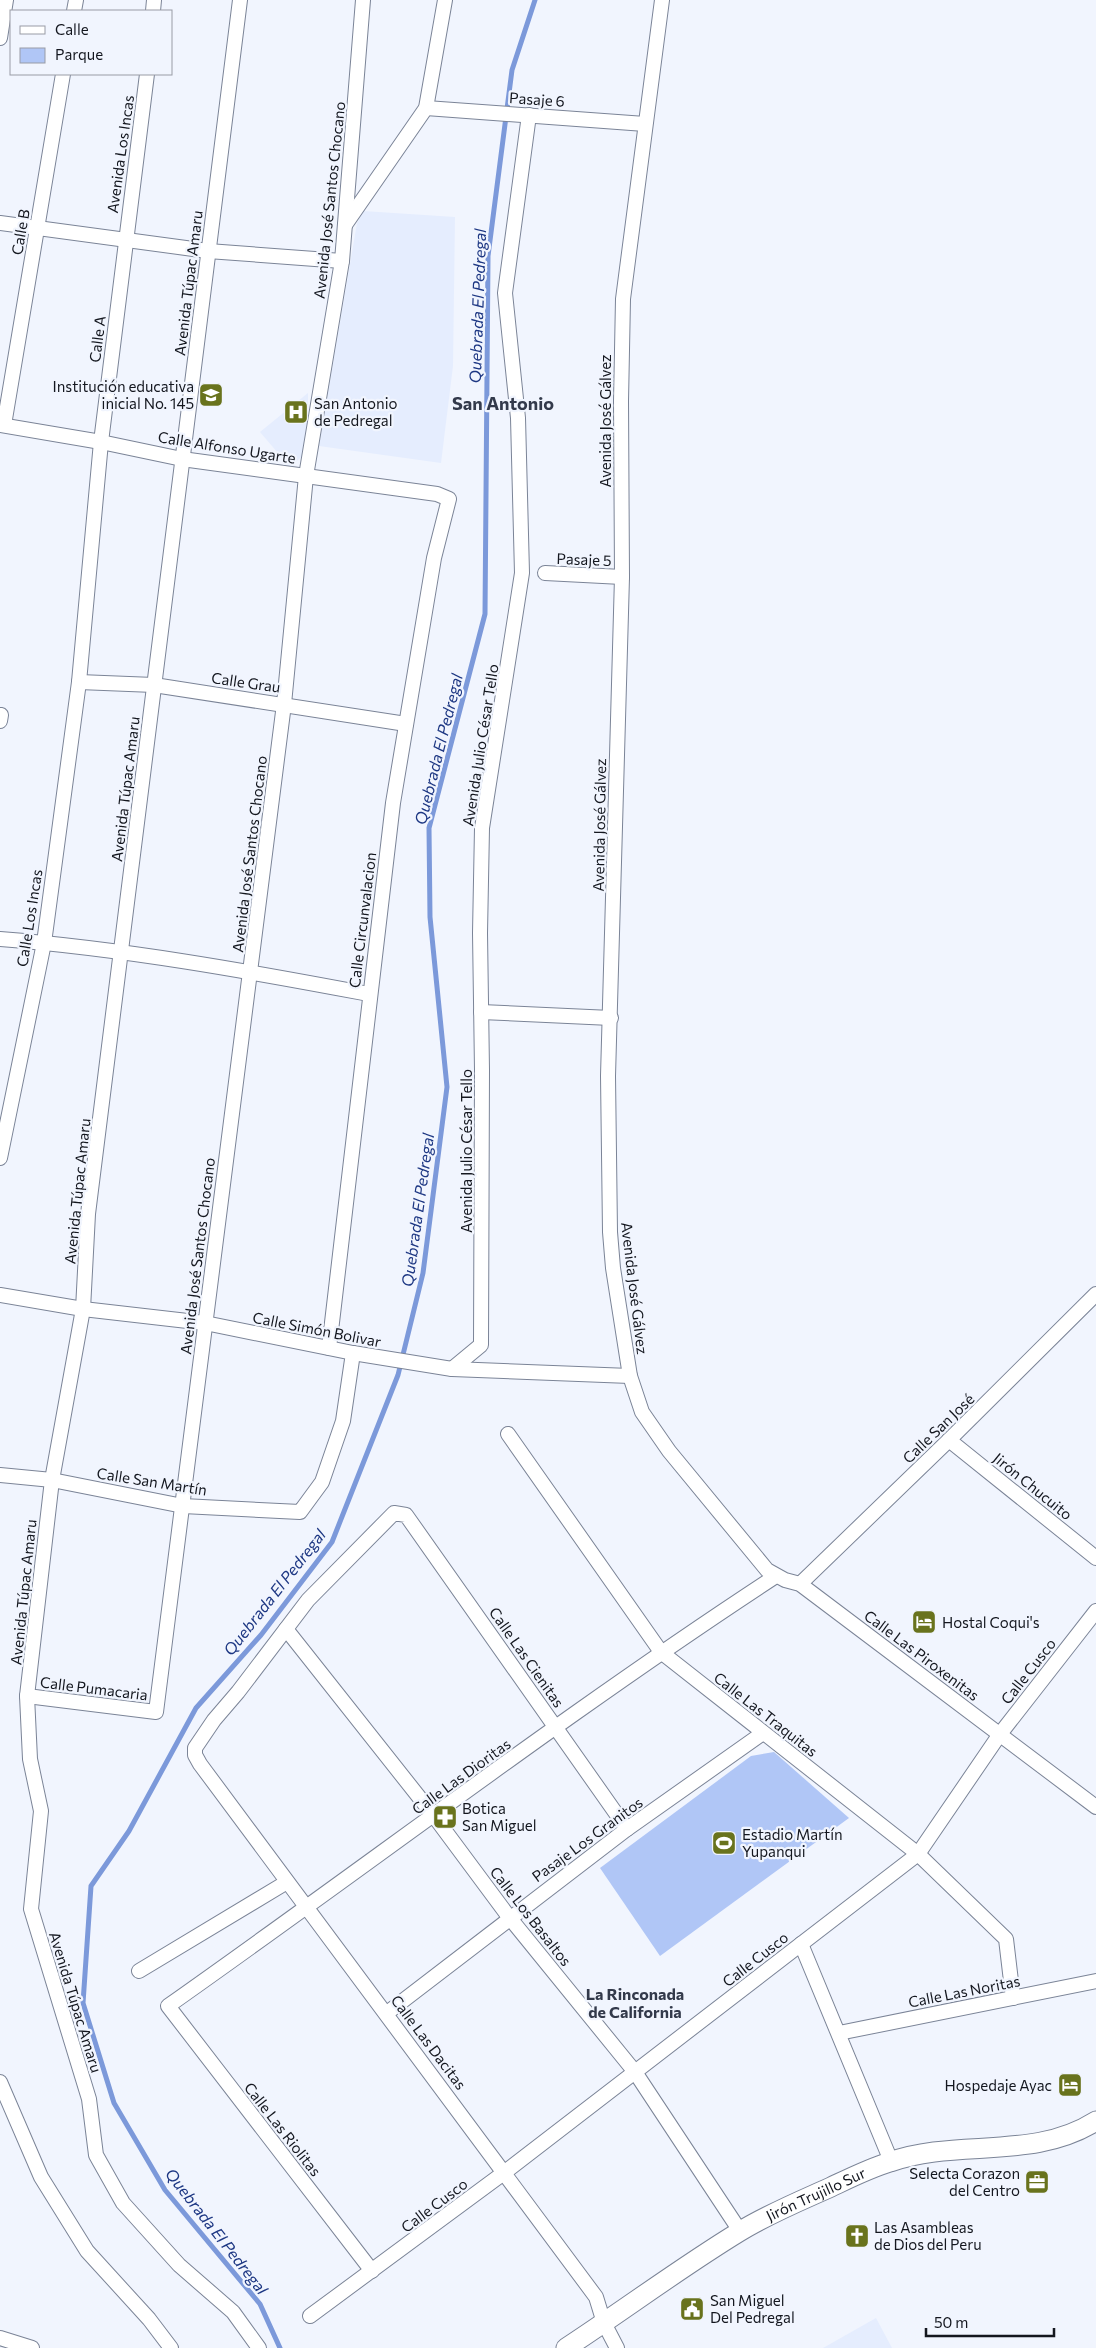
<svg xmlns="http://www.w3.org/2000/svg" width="1096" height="2348" font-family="Commissioner,sans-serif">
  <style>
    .built { fill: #e5edfe }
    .green { fill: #b0c6f6 }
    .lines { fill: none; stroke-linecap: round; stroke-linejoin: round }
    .stream { stroke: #7c99da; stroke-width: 5 }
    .street-casing { stroke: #7b8497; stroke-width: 16 }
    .secondary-casing { stroke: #7b8497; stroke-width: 21 }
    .street { stroke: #fff; stroke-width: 14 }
    .secondary { stroke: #fff; stroke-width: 19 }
    .labels { text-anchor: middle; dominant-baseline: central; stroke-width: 4.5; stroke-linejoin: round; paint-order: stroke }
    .street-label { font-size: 15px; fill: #14171f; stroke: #f1f5fe }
    .poi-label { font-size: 15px; fill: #14171f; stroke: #f1f5fe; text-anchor: start }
    .water-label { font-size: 16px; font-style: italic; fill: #1d3783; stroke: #f1f5fe }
    .neighbourhood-label { font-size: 16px; font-weight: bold; fill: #333a4b; stroke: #f1f5fe }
    .quarter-label { font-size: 18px; font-weight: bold; fill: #333a4b; stroke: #f1f5fe }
  </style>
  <rect width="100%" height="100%" fill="#f1f5fe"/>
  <g class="built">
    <polygon points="363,211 455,217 453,366 441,463 319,446 357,223"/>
    <polygon points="308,393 308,451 290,467 260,432"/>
    <polygon points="876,2318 892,2348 823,2348"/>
  </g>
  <polygon class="green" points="774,1752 849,1818 660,1956 600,1868 751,1756"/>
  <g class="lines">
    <polyline class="stream" points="280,2348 260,2304 165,2190 114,2103 83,2003 91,1886 129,1831 196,1708 261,1635 332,1542 398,1375 423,1273 447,1087 430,917 429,828 485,614 488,256 512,70 535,0"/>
    <defs>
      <g id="street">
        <polyline points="240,0 88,1214 83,1309 52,1480 27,1696 30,1759 41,1811 31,1909 89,2099 96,2155 123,2203 179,2265 233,2312 259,2348"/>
        <polyline points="662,0 623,299 621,401 622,577 608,1076 610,1232 613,1268 630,1376 642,1412 669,1451 767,1570 785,1580 800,1584 1096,1807"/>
        <polyline points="74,11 76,0"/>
        <polyline points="153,11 154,0"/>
        <polyline points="0,38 6,0"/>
        <polyline points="426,108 645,124"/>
        <polyline points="0,223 208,251 342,261"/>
        <polyline points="345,225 426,108 445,0"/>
        <polyline points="0,425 101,442 182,459 437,494 449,499 434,558 393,803 329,1348"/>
        <polyline points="4,425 63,74"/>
        <polyline points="545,573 622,577"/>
        <polyline points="79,682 154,685 406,724"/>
        <polyline points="0,721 1,715"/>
        <path d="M0,939c125,10 247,32 369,55"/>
        <polyline points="481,1012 611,1018"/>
        <polyline points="0,1158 44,943 79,682 101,442 147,74"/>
        <polyline points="0,1295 83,1309 205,1323 353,1353 452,1369 630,1376"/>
        <polyline points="452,1369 481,1345 482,1070 480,933 482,828 522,573 518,418 505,293 529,115"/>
        <polyline points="508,1434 661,1652 918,1854 1006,1939 1013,1998"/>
        <polyline points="949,1440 1096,1558"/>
        <polyline points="0,1475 52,1480 183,1506 300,1512 322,1482 343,1421 353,1353"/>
        <polyline points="800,1584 949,1440 1096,1294"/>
        <polyline points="286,1629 434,1816 509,1917 635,2072 740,2231"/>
        <polyline points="27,1696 156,1712 284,704 306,476 342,261 363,0"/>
        <polyline points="801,1944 891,2161"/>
        <polyline points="139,1971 287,1882"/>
        <polyline points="387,2013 627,1829 763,1733"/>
        <polyline points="839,2033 1096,1981"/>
        <polyline points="0,2082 41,2177 87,2251 149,2319 171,2348"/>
        <path d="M372,2271l-204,-265c203,-143 400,-294 608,-430"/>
        <polyline points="310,2316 505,2172 918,1854 1000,1734 1096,1611"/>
        <polyline points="0,2338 32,2348"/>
        <polyline points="617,2348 604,2323 596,2297 200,1764 195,1755 195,1748 214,1720 238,1692 308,1600 394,1513 406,1515 627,1829"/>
      </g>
      <g id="secondary">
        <path id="s1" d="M566,2348c58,-38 114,-80 173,-116 29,-18 61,-31 92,-45 19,-9 39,-19 59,-25 67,-24 143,-1 206,-41"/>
      </g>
    </defs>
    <use href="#street" class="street-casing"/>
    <use href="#secondary" class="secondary-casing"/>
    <use href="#street" class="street"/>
    <use href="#secondary" class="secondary"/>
  </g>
  <defs>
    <symbol id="school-square" viewBox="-11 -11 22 22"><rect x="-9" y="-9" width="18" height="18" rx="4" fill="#69731d" stroke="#f1f5fe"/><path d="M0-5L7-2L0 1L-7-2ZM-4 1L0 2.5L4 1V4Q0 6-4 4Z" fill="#fff"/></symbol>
    <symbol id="hospital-square" viewBox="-11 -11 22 22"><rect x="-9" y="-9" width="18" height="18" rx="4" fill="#69731d" stroke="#f1f5fe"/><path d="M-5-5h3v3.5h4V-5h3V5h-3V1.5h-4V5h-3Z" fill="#fff"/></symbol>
    <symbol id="hotel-square" viewBox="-11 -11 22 22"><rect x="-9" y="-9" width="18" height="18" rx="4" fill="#69731d" stroke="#f1f5fe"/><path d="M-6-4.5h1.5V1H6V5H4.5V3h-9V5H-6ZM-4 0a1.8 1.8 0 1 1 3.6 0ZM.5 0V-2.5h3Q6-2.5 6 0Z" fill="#fff"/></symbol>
    <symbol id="pharmacy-square" viewBox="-11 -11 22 22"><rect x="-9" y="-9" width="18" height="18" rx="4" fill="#69731d" stroke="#f1f5fe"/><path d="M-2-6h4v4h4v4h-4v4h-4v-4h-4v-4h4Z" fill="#fff"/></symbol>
    <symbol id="stadium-square" viewBox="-11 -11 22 22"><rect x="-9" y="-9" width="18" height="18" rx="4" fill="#69731d" stroke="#f1f5fe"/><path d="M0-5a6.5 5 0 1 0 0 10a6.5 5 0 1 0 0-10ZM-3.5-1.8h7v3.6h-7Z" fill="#fff"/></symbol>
    <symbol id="office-square" viewBox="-11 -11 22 22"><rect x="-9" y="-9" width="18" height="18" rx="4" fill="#69731d" stroke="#f1f5fe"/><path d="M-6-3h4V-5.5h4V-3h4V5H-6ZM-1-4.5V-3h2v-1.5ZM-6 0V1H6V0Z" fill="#fff"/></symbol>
    <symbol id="church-square" viewBox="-11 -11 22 22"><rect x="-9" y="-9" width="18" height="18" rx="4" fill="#69731d" stroke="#f1f5fe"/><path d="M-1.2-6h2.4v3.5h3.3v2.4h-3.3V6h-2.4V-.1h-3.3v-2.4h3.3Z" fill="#fff"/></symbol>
    <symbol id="civic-square" viewBox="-11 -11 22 22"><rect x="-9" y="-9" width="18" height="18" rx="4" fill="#69731d" stroke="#f1f5fe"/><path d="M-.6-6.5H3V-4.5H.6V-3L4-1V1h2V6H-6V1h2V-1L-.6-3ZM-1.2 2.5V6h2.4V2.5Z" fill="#fff"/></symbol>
  </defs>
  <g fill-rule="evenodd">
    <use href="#school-square" x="197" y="381" width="28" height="28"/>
    <use href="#hospital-square" x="282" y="398" width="28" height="28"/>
    <use href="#hotel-square" x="910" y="1608" width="28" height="28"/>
    <use href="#pharmacy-square" x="431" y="1803" width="28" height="28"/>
    <use href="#stadium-square" x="710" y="1829" width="28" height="28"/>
    <use href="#hotel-square" x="1056" y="2071" width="28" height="28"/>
    <use href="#office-square" x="1023" y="2168" width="28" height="28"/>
    <use href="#church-square" x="843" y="2222" width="28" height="28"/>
    <use href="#civic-square" x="678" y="2295" width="28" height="28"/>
  </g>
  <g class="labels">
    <g class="street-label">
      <text transform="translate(537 99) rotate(4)">Pasaje 6</text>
      <text transform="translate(120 154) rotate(-82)">Avenida Los Incas</text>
      <text transform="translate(329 200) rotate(-84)">Avenida José Santos Chocano</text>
      <text transform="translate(20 232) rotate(-80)">Calle B</text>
      <text transform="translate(188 283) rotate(-83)">Avenida Túpac Amaru</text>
      <text transform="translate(97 339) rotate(-83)">Calle A</text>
      <text transform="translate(605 421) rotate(-90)">Avenida José Gálvez</text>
      <text transform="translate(227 447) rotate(9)">Calle Alfonso Ugarte</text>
      <text transform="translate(584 559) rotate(2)">Pasaje 5</text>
      <text transform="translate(246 682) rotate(8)">Calle Grau</text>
      <text transform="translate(480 745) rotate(-81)">Avenida Julio César Tello</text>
      <text transform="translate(125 789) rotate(-83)">Avenida Túpac Amaru</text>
      <text transform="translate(599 825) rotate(-89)">Avenida José Gálvez</text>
      <text transform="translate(249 854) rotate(-83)">Avenida José Santos Chocano</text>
      <text transform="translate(29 918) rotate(-81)">Calle Los Incas</text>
      <text transform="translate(362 920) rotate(-83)">Calle Circunvalacion</text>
      <text transform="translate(466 1151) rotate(-90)">Avenida Julio César Tello</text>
      <text transform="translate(77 1191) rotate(-84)">Avenida Túpac Amaru</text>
      <text transform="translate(197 1256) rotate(-83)">Avenida José Santos Chocano</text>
      <text transform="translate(635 1288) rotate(83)">Avenida José Gálvez</text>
      <text transform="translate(317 1329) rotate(11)">Calle Simón Bolivar</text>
      <text transform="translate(938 1428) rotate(-44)">Calle San José</text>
      <text transform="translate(152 1481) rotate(9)">Calle San Martín</text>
      <text transform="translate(1033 1486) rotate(39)">Jirón Chucuito</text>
      <text transform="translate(23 1592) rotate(-84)">Avenida Túpac Amaru</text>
      <text transform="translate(922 1655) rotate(37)">Calle Las Piroxenitas</text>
      <text transform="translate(527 1657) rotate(55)">Calle Las Cienitas</text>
      <text transform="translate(1028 1671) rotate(-52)">Calle Cusco</text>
      <text transform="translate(94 1688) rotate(7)">Calle Pumacaria</text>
      <text transform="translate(766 1714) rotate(38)">Calle Las Traquitas</text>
      <text transform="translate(461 1776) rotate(-36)">Calle Las Dioritas</text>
      <text transform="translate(587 1839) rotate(-36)">Pasaje Los Granitos</text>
      <text transform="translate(531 1916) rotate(52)">Calle Los Basaltos</text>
      <text transform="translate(755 1959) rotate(-38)">Calle Cusco</text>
      <text transform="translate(964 1991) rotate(-11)">Calle Las Noritas</text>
      <text transform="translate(76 2002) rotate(73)">Avenida Túpac Amaru</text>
      <text transform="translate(429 2042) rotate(53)">Calle Las Dacitas</text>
      <text transform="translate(283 2129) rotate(52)">Calle Las Riolitas</text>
      <text stroke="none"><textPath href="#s1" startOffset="294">Jirón Trujillo Sur</textPath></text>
      <text transform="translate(434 2205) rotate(-37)">Calle Cusco</text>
    </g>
    <g class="poi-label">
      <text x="194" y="386" text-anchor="end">Institución educativa<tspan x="194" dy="17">inicial No. 145</tspan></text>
      <text x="314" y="403">San Antonio<tspan x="314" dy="17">de Pedregal</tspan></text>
      <text x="942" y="1622">Hostal Coqui's</text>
      <text x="462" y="1808">Botica<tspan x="462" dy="17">San Miguel</tspan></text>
      <text x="742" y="1834">Estadio Martín<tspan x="742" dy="17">Yupanqui</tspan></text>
      <text x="1052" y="2085" text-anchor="end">Hospedaje Ayac</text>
      <text x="1020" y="2173" text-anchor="end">Selecta Corazon<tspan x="1020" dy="17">del Centro</tspan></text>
      <text x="874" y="2227">Las Asambleas<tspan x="874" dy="17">de Dios del Peru</tspan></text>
      <text x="710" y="2300">San Miguel<tspan x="710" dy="17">Del Pedregal</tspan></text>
    </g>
    <g class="water-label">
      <text transform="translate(477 306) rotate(-88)">Quebrada El Pedregal</text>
      <text transform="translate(438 749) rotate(-76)">Quebrada El Pedregal</text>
      <text transform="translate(417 1210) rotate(-82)">Quebrada El Pedregal</text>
      <text transform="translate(274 1592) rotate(-52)">Quebrada El Pedregal</text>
      <text transform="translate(217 2231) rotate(52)">Quebrada El Pedregal</text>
    </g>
    <g class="neighbourhood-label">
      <text x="635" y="1993">La Rinconada<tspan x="635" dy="18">de California</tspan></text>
    </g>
    <g class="quarter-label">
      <text x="503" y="403">San Antonio</text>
    </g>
  </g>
  <rect x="10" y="10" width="162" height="65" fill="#f1f5fe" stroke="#999ca5"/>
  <rect x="20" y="26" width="25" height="8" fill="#ffffff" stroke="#999ca5"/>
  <text x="55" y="35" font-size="15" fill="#14171f">Calle</text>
  <rect x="20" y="48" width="25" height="15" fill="#b0c6f6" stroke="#999ca5"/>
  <text x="55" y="60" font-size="15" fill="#14171f">Parque</text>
  <path d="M926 2328v8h128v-8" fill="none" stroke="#14171f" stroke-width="2.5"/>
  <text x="934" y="2328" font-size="15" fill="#14171f" stroke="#f1f5fe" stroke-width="4" paint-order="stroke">50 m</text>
</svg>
